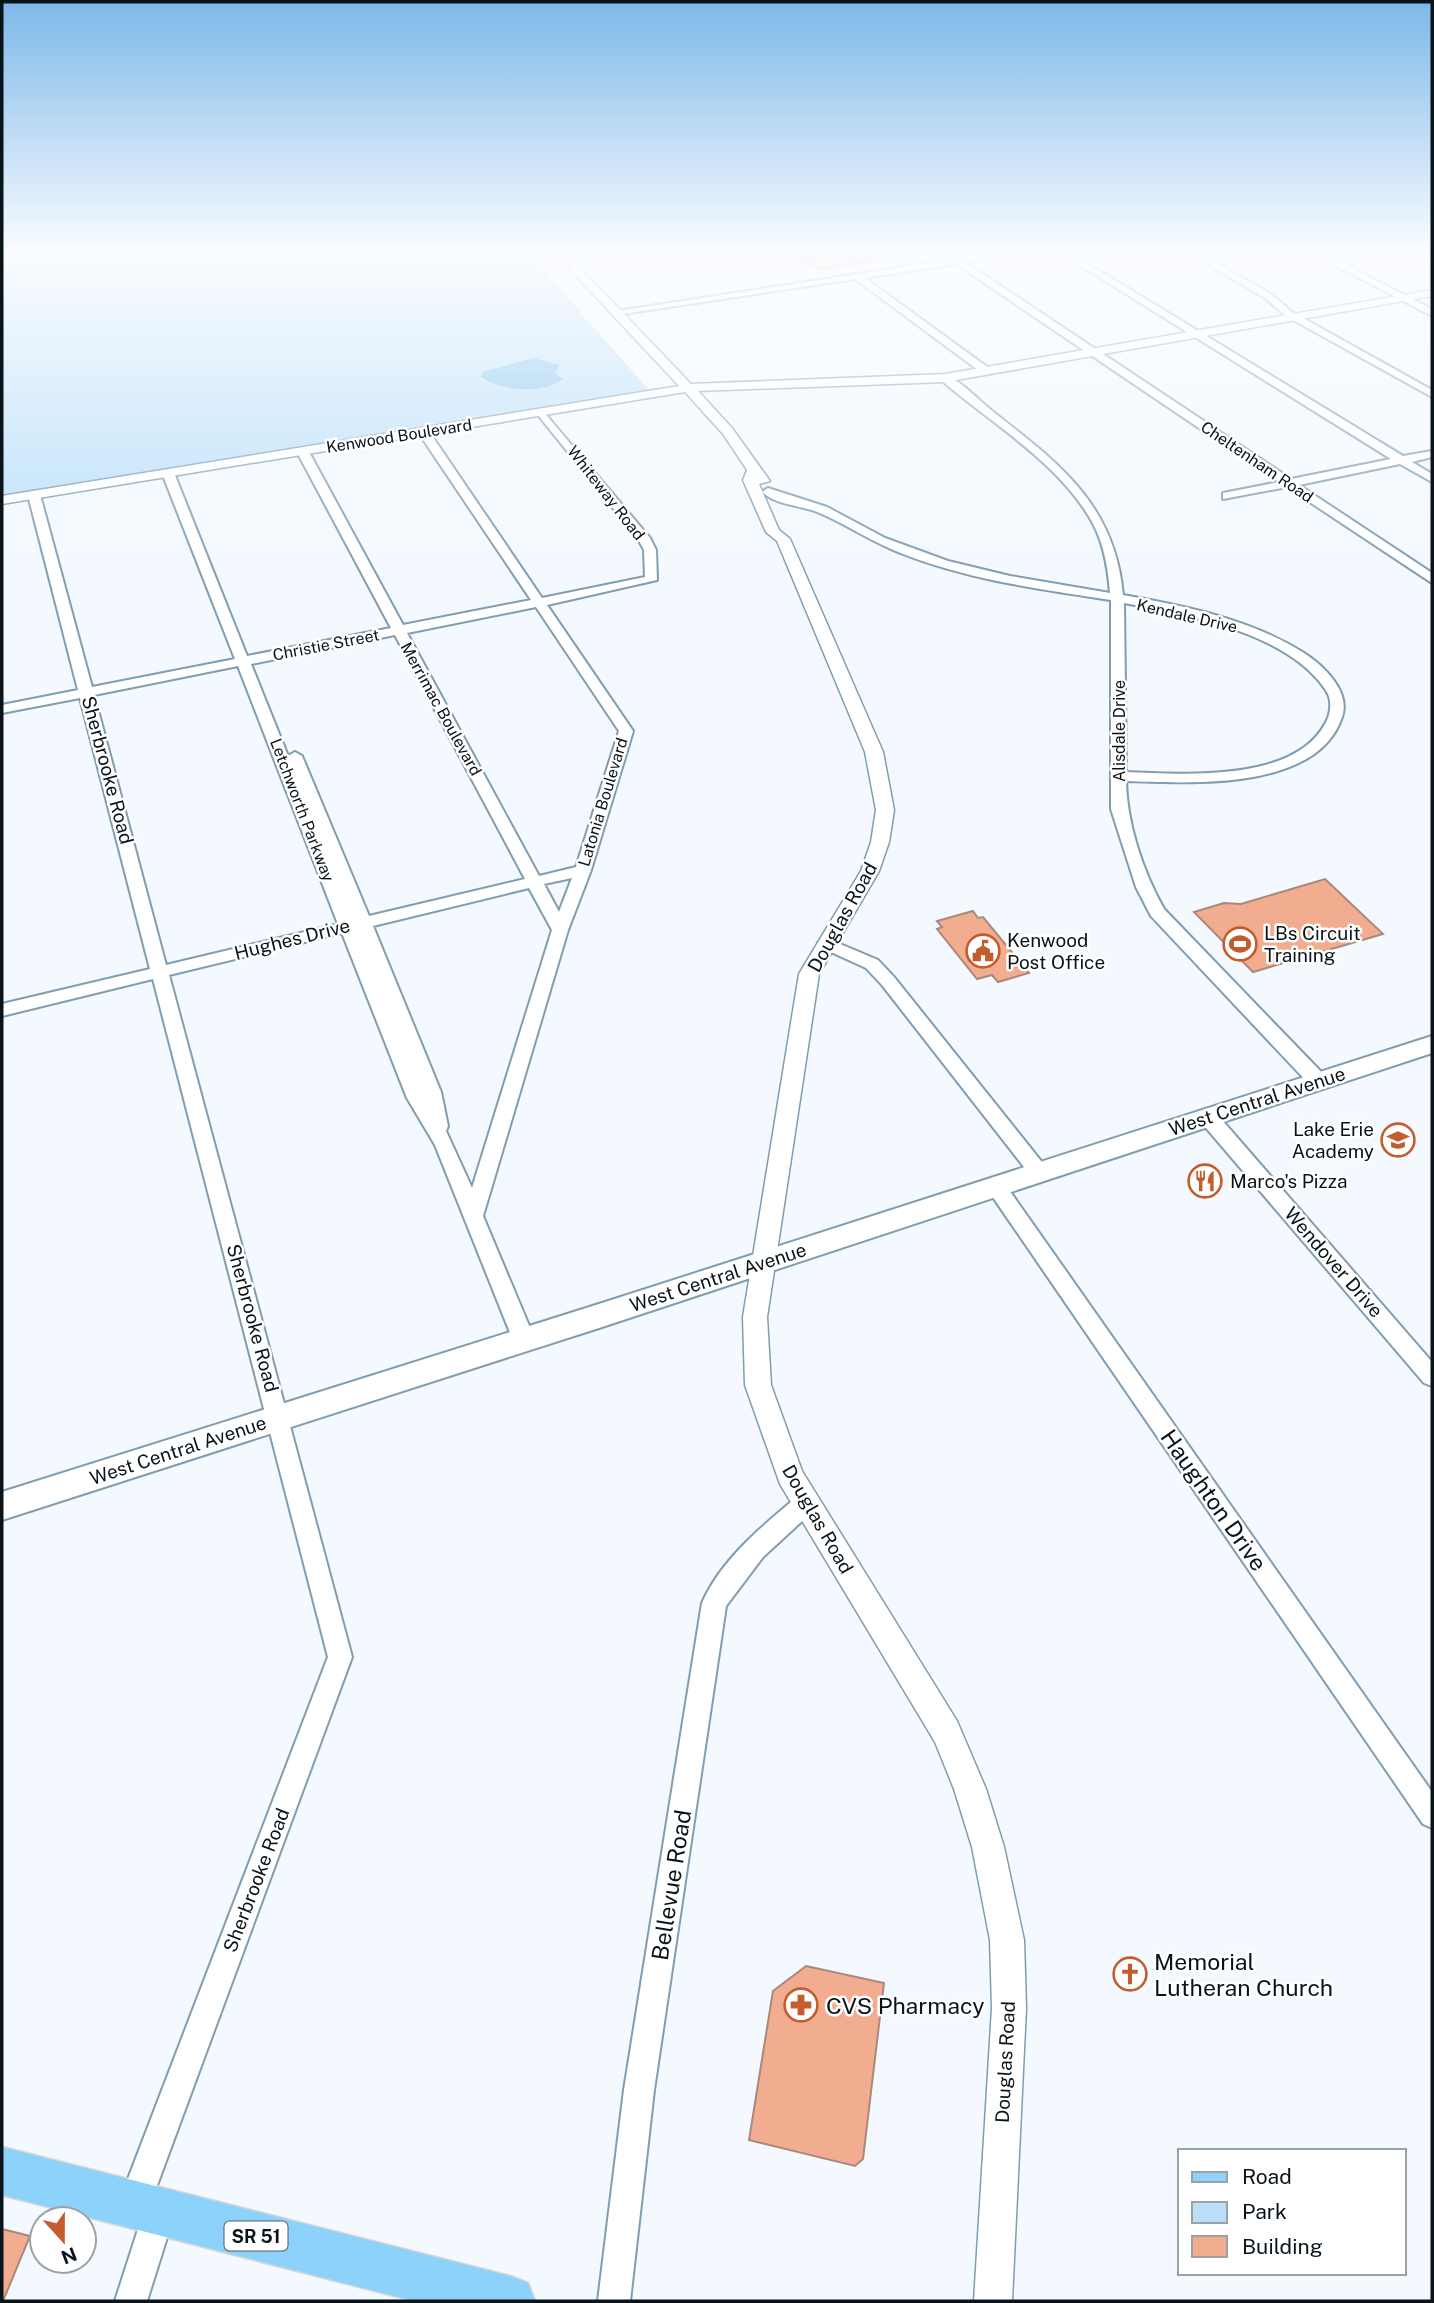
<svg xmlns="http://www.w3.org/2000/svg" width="1434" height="2303" font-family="'Public Sans',sans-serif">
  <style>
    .green { fill: #badff9 }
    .water { fill: #7ebfeb }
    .building { fill: #f2ac8f; stroke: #a9897c; stroke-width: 2 }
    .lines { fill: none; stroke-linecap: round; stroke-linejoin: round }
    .minor-casing { stroke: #809db1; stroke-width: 4 }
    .tertiary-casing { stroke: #809db1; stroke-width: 3 }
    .secondary-casing { stroke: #809db1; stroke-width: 4 }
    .primary-casing { stroke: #d3d5d6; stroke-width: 3 }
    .minor { fill: #fff; fill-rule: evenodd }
    .tertiary { fill: #fff; fill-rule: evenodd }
    .secondary { fill: #fff; fill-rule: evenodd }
    .primary { fill: #8dd2fb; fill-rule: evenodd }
    .labels { text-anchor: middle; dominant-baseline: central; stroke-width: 5; stroke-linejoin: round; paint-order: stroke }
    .far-street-label { font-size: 16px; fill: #08131a; stroke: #fff }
    .shield { fill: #fff; stroke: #525a5f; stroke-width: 2 }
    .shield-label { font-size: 18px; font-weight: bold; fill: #08131a }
    .street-label { font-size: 19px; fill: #08131a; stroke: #fff }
    .poi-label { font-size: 19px; fill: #08131a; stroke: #fff; text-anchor: start }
    .near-street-label { font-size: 23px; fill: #08131a; stroke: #fff }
    .near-poi-label { font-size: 23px; fill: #08131a; stroke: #fff; text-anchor: start }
  </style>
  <rect width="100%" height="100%" fill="#f3f9fe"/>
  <polygon class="green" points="2,251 526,251 649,390 2,497"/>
  <path class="water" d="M534,358l26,7 -5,8 8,6c-20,16 -62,12 -82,-2l1,-5z"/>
  <g class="building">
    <polygon points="788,251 838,251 884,257 884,260 819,270 811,264 805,265"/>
    <polygon points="1325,879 1383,934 1253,972 1194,912 1224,903 1241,904"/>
    <polygon points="973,911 978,918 983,917 1029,973 998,982 992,975 977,979 937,929 942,927 937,921"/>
    <polygon points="806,1966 884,1983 863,2159 855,2166 749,2140 773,1991"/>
    <polygon points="2,2229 30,2236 3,2301 2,2301"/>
  </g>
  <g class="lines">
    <defs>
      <g id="minor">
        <polygon points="938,251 948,251 959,258 1030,251 966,263 1291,479 1391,459 1057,251 1067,251 1403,456 1432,451 1432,457 1412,462 1432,474 1432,482 1400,464 1299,485 1432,573 1432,583 1287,487 1223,499 1223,493 1279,482 956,264 865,278 990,369 990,373 982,373 855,279 616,315 611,312 949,260"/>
        <polygon points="1184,251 1195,251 1271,294 1292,312 1432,390 1432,397 1286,316 1265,298"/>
        <polygon points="1308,251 1319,251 1432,309 1432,316"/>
        <path d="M945,375c18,7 35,27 51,39 65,51 119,92 127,181 62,11 127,24 181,58 20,13 47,39 38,64 -25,75 -154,66 -216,64 1,44 17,90 38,128l162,168 2,5 -2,5h-14l-161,-171 -15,-29 -25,-78v-209c-71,-11 -142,-20 -208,-46 -29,-11 -54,-28 -81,-40 -19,-9 -45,-8 -60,-22l6,-4 59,19 58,31 63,23 62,15 100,17c-2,-25 -6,-51 -19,-73 -33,-58 -100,-97 -150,-140l-1,-2zM1124,603c63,12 162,29 201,86 8,10 6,25 0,35 -32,59 -143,50 -199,48z"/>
        <path d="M542,410l108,128 6,12 1,30 -110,25 86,126 -42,139 -23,60 -85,286 52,124 -3,6 -8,3 -8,-3 -3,-6 -78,-195 -28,-47 -65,-165 -173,42 183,682 -200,542 7,-3 11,5 5,11 -28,89h-32l27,-84 -8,4 -11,-5 -5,-11 210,-548 -175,-678 -151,37v-12l148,-35 -70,-271 -78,15v-8l76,-15 -50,-195 6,-4 6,4 52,192 143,-28 -73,-186 6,-3 6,3 73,183 144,-28 -94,-176 6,-3 6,3 94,173 128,-25 -113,-168 6,-3 4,1 114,168 103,-21 -1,-27 -6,-11 -100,-124v-4zM536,607l83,124 -43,136 -37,9 -132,-243zM395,635l130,244 -156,37 -67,-160 -7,-4 -7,4 -37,-92zM238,666l100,258 -172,41 -72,-270zM572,878l-13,34 -15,-28zM529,888l23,42 -80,258 -26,-57 2,-5 -7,-34 -68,-166z"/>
        <polygon points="826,938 878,960 894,977 1045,1166 1048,1171 1045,1176 1031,1176 882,985 866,968 820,947 818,943"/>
        <polygon points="1208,1110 1215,1112 1432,1362 1432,1386 1424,1383 1201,1122 1199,1117 1201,1112"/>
        <polygon points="995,1178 1002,1180 1432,1792 1432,1828 1423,1824 988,1190 985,1185 988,1180"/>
        <path d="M805,1494l8,3 4,7 -4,7 -50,46 -37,49 -72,484 -24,211h-32l26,-211 78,-487c19,-43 59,-76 95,-106z"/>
      </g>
      <polygon id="tertiary" points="553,251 564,251 691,384 945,374 1432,290 1432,296 945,382 698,391 732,428 770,481 759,484 779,530 790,539 883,752 894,810 889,842 879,871 819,974 767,1317 771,1385 802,1471 957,1721 986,1789 1004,1847 1024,1940 1026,2008 1012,2301 974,2301 992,2008 990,1940 972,1847 954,1789 935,1742 780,1484 745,1385 743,1317 799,974 861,871 871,842 876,810 865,752 777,541 766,532 743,480 747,470 723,434 685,392 2,504 2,496 679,386"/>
      <polygon id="secondary" points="1432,1036 1432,1053 599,1328 2,1520 2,1492 599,1304"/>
      <polygon id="primary" points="2,2147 510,2276 528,2283 535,2301 414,2301 2,2195"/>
    </defs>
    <use href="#minor" class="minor-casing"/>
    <use href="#tertiary" class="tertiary-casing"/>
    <use href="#secondary" class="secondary-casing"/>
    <use href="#primary" class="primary-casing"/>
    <use href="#minor" class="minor"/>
    <use href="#tertiary" class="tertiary"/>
    <use href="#secondary" class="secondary"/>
    <use href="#primary" class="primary"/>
  </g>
  <linearGradient id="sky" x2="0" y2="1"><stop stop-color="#7db8e9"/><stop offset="0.44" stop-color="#fafcff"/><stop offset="1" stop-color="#fafcff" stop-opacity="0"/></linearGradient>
  <rect width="1434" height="573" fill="url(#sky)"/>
  <defs>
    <symbol id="stadium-ring" viewBox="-11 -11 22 22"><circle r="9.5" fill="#fff" stroke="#c35d2d" stroke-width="1.5"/><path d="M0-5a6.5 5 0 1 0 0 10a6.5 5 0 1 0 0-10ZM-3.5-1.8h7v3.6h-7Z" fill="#c35d2d"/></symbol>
    <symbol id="civic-ring" viewBox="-11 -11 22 22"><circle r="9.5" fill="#fff" stroke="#c35d2d" stroke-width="1.5"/><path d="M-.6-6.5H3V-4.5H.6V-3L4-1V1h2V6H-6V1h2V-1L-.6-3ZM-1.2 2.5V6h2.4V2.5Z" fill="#c35d2d"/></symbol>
    <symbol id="school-ring" viewBox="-11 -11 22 22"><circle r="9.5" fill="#fff" stroke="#c35d2d" stroke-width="1.5"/><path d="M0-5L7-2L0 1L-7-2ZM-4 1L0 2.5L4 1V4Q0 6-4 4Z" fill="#c35d2d"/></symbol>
    <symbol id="restaurant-ring" viewBox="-11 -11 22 22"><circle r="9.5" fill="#fff" stroke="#c35d2d" stroke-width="1.5"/><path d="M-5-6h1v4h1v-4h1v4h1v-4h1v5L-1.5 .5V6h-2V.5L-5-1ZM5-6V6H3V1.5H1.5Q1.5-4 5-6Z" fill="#c35d2d"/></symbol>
    <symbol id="church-ring" viewBox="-11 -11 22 22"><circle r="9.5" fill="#fff" stroke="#c35d2d" stroke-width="1.5"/><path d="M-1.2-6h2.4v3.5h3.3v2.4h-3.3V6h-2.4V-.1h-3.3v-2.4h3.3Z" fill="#c35d2d"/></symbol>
    <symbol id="pharmacy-ring" viewBox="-11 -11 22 22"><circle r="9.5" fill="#fff" stroke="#c35d2d" stroke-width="1.5"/><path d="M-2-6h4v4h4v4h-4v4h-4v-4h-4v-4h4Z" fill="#c35d2d"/></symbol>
  </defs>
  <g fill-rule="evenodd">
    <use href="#stadium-ring" x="1221" y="925" width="38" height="38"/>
    <use href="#civic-ring" x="964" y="932" width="38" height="38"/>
    <use href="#school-ring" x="1379" y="1121" width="38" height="38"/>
    <use href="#restaurant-ring" x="1186" y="1162" width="38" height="38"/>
    <use href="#church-ring" x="1111" y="1955" width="38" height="38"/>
    <use href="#pharmacy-ring" x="782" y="1986" width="38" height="38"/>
  </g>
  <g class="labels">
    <g class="far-street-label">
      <text transform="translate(399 436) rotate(-9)">Kenwood Boulevard</text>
      <text transform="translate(1257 462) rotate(34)">Cheltenham Road</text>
      <text transform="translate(606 493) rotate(52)">Whiteway Road</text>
      <text transform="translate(1187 616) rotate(13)">Kendale Drive</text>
      <text transform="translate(326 645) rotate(-11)">Christie Street</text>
      <text transform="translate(441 709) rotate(61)">Merrimac Boulevard</text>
      <text transform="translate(1119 731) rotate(-90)">Alisdale Drive</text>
      <text transform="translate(603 802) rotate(-73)">Latonia Boulevard</text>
      <text transform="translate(302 810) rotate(69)">Letchworth Parkway</text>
    </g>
    <rect class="shield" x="224.5" y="2221.5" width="63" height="29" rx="5"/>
    <g class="shield-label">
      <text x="256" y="2236">SR 51</text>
    </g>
    <g class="street-label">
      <text transform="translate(108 770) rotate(75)">Sherbrooke Road</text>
      <text transform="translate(842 917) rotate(-61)">Douglas Road</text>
      <text transform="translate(292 939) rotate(-14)">Hughes Drive</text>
      <text transform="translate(1257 1101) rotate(-18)">West Central Avenue</text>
      <text transform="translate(1334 1262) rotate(49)">Wendover Drive</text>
      <text transform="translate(718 1277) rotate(-18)">West Central Avenue</text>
      <text transform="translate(253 1318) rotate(75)">Sherbrooke Road</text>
      <text transform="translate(178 1450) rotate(-18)">West Central Avenue</text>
      <text transform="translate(818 1519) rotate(60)">Douglas Road</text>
      <text transform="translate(256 1880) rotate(-69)">Sherbrooke Road</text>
      <text transform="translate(1005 2062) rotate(-87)">Douglas Road</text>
    </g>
    <g class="poi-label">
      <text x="1264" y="933">LBs Circuit<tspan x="1264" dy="22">Training</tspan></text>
      <text x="1007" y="940">Kenwood<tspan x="1007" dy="22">Post Office</tspan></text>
      <text x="1374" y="1129" text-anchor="end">Lake Erie<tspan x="1374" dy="22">Academy</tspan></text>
      <text x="1230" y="1181">Marco's Pizza</text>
    </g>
    <g class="near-street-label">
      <text transform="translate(1214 1500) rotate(55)">Haughton Drive</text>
      <text transform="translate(671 1885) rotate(-81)">Bellevue Road</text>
    </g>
    <g class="near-poi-label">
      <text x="1154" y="1961">Memorial<tspan x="1154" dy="26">Lutheran Church</tspan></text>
      <text x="826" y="2005">CVS Pharmacy</text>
    </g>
  </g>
  <rect width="1434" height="2303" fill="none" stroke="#08131a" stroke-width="7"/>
  <rect x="1178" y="2149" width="228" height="126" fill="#ffffff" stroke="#9ca1a3" stroke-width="2"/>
  <rect x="1192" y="2172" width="35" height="10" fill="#8dd2fb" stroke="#9ca1a3" stroke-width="2"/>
  <text x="1242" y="2184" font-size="21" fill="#08131a">Road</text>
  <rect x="1192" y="2202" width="35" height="21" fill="#badff9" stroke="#9ca1a3" stroke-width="2"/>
  <text x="1242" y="2219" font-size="21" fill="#08131a">Park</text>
  <rect x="1192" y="2236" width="35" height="21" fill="#f2ac8f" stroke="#9ca1a3" stroke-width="2"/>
  <text x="1242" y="2254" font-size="21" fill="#08131a">Building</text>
  <g transform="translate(63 2240) rotate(159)"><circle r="33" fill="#ffffff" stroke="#9ca1a3" stroke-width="2"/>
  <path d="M0-5L12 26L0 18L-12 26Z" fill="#c35d2d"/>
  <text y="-10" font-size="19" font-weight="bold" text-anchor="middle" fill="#08131a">N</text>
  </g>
</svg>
